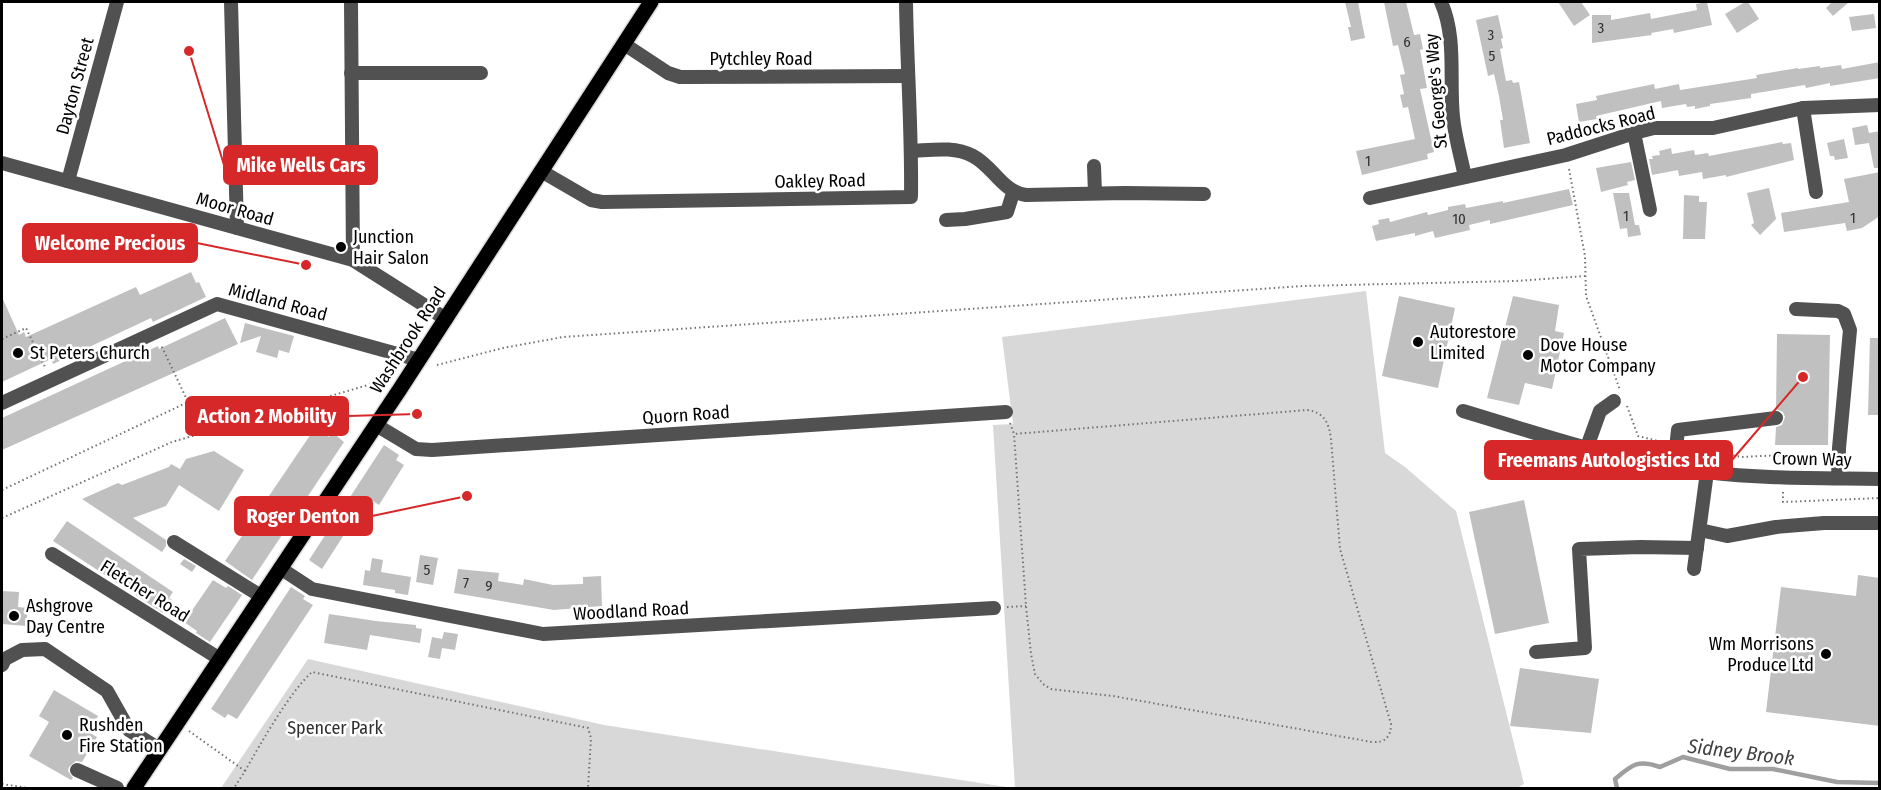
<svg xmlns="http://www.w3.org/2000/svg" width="1881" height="790" font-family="'Fira Sans Condensed',sans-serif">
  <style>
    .green { fill: #d8d8d8 }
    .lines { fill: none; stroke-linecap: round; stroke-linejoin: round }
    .stream { stroke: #9f9f9f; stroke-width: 4.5 }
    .building { fill: #c0c0c0 }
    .major-casing { stroke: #dbdbdb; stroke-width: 18 }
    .path { stroke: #737373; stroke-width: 2; stroke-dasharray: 1.5 3; stroke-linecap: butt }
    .minor { stroke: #515151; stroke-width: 14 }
    .major { stroke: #000; stroke-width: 15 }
    .poi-dot { fill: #000; stroke: #fff; stroke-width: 2 }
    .labels { text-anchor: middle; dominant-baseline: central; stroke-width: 5; stroke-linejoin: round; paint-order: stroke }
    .number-label { font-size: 15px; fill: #303030 }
    .street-label { font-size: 18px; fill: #000; stroke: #fff }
    .poi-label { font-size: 18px; fill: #000; stroke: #fff; text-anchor: start }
    .park-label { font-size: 18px; fill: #2f2f2f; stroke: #fff }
    .water-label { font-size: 20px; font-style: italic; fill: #404040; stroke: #fff }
    .leader { fill: none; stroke: #d62828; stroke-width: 2 }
    .callout-dot { fill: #d62828; stroke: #fff; stroke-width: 2 }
    .callout { fill: #d62828; stroke: #d62828; stroke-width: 2 }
    .callout-label { font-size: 20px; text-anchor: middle; font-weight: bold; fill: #fff }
  </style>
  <rect width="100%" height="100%" fill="#fff"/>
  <g class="green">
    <polygon points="1366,291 1385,453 1405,467 1456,511 1524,784 1517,788 1015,788 993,425 1013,424 1002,337"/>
    <polygon points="308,659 604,725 1013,788 221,788"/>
  </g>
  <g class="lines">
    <path class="stream" d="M1617,788l-2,-9c17,-14 22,-20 45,-12l23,-10 47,12h43l64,13 43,1"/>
  </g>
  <g class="building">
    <polygon points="1345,2 1358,2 1365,38 1351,41 1348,27 1351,27"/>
    <polygon points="1384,2 1406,2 1414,35 1420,34 1423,49 1420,50 1427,88 1420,89 1434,152 1427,154 1428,159 1362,175 1356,151 1415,139 1408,107 1403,108 1400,95 1404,94 1400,75 1405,74 1398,45 1393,46"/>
    <polygon points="1558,2 1581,2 1590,15 1574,26"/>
    <polygon points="1707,2 1712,25 1674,33 1673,29 1651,33 1652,35 1592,43 1592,15 1611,15 1611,20 1650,13 1651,19 1697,10 1696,4"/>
    <polygon points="1745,2 1748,2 1759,19 1737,33 1725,14"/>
    <polygon points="1832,2 1849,2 1833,16 1826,8"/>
    <polygon points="1874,14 1876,28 1852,31 1849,17"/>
    <polygon points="1498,15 1503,38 1501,39 1503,48 1500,49 1506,81 1512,80 1513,83 1519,82 1530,143 1504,148 1500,120 1503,120 1499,96 1494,74 1488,76 1476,20"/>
    <polygon points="1880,62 1880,78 1830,86 1830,83 1806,88 1805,85 1751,94 1751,98 1710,104 1710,106 1695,109 1695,106 1687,107 1686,104 1662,108 1661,101 1596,116 1597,119 1579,122 1576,104 1597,100 1596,96 1654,84 1655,89 1679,84 1680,90 1757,78 1756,75 1798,68 1798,69 1820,66 1820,68 1841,65 1842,69"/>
    <polygon points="1867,125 1869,133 1880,131 1880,168 1874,168 1869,143 1855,145 1852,128"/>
    <polygon points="1844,139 1848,158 1835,160 1834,156 1830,156 1827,143"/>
    <polygon points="1782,142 1783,144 1791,143 1794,160 1726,177 1726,175 1703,179 1702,172 1679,176 1678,170 1652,175 1649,159 1653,159 1652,156 1660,155 1659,151 1671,148 1672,154 1694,150 1695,155 1708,153 1709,156"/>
    <polygon points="1631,162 1635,180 1627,182 1628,185 1601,192 1596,168"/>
    <polygon points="1880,172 1880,216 1862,228 1847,231 1845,223 1784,232 1781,213 1849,202 1844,179"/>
    <polygon points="1769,188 1776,219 1760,235 1751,225 1754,223 1747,193"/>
    <polygon points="1569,189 1573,205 1490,224 1490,220 1469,225 1470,230 1435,238 1433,231 1415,236 1415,233 1376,241 1372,226 1379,224 1378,220 1389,218 1390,222 1427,212 1428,215 1448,210 1448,207 1465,204 1466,208 1503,201 1503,203"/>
    <polygon points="1613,193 1629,193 1635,225 1639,225 1641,235 1628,237 1627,228 1620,229"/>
    <polygon points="1684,195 1699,196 1699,202 1707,202 1705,239 1683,239"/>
    <polygon points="191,272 196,283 199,282 206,297 153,322 151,318 53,364 51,359 2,382 2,297 19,335 24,332 26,337 136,287 140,295"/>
    <polygon points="1399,296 1455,308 1438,388 1382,376"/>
    <polygon points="1513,296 1559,305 1555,331 1564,333 1552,389 1525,383 1519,405 1487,398"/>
    <polygon points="225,318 238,344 2,450 2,418 158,346 159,349"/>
    <polygon points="245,323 294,336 289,353 279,350 277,358 256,352 261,336 240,343"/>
    <polygon points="1777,334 1830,335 1828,445 1775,445 1776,427 1782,425 1785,417 1783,412 1776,409"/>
    <polygon points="1870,338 1880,338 1880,415 1868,415"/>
    <polygon points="315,428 329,437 332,432 344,442 252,580 225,561"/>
    <polygon points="384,445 399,455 396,460 404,465 379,505 370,499 367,503 365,502 322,569 309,560"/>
    <polygon points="214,451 244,470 219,511 179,485 166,506 133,518 166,540 166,546 162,552 82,499 118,483 122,485 169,467 171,464 180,469 186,459"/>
    <polygon points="1524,500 1549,623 1495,634 1469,512"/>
    <polygon points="67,521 173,592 169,598 172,600 163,613 53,541"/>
    <polygon points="420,555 438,558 433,585 416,582"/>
    <polygon points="372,558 383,560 381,572 411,577 408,595 395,593 395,590 363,585 365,570 370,571"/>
    <polygon points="184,559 196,566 192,572 180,564"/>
    <polygon points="458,569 499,573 498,581 523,585 524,579 553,585 583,584 583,577 601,576 602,606 554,610 454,593"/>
    <polygon points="1858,575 1880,578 1880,726 1766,712 1781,587 1856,596"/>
    <polygon points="213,580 226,588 228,586 242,595 210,642 196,633 197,631 184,622"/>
    <polygon points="291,587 305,596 303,599 313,605 237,719 228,714 225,718 211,709"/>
    <polygon points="2,591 19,592 18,607 28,608 26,626 2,624"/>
    <polygon points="329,614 376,621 416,625 416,628 422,629 420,643 370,635 367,650 324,643"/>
    <polygon points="444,632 458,634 455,650 442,648 440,659 428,657 432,637 442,639"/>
    <polygon points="1520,668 1599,679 1591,733 1510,726"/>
    <polygon points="54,690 98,716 88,732 97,737 82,762 76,761 69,767 68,771 73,778 71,780 29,756 49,722 39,716"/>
  </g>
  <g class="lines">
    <defs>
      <polyline id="major" points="134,788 400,389 651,2"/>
    </defs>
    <use href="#major" class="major-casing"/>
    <g class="path">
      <polyline points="1569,169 1585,256 1586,296 1620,390"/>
      <polyline points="2,339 26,328 46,369"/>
      <polyline points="437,365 503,348 563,337 1303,286 1516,281 1585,276"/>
      <polyline points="1627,406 1638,436 1662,442"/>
      <path d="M1010,423l4,11 293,-24c17,2 22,13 24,29l9,110 51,175c0,13 -6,19 -19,18l-259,-46 -62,-7 -8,-5 -8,-10 -4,-20 -5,-48 -12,-172"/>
      <polyline points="1689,447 1742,457 1783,455 1783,463"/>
      <polyline points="2,490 188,402 161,345"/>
      <polyline points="1783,492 1783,502 1880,498"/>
      <polyline points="2,518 172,442 382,381"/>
      <polyline points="1007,607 1026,606"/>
      <polyline points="189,731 245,771 234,788"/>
      <path d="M245,771c16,-28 44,-78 67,-99l276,56 3,10 -3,50"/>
      <polyline points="2,784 28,788"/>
    </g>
    <g class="minor">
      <polyline points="231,2 237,228"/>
      <polyline points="351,2 353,260"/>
      <path d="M1441,2c16,36 8,77 12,115 2,20 8,40 12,60"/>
      <polyline points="624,44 668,73 680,77 907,76"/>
      <polyline points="351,73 481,73"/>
      <polyline points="1803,108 1816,192"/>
      <polyline points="1634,133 1650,210"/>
      <path d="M912,151c20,-1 42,-5 61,5 21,11 28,35 53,39l99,-2 79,1"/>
      <polyline points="2,163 353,260 446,319"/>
      <polyline points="1094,166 1095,193"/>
      <path d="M541,171l50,29 11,2 309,-5c1,-65 -4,-130 -5,-195"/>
      <polyline points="68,181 117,2"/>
      <polyline points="1370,198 1566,155 1634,133 1654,128 1713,128 1803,108 1880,105"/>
      <polyline points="946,220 965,219 1007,212 1013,193"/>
      <polyline points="1796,309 1838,311 1844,314 1850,330 1839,448 1838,478"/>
      <polyline points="2,403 217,304 419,360"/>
      <path d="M1463,411c80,24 160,52 243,61 57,7 116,6 174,7"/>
      <polyline points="376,425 416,449 432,450 1006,412"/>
      <polyline points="1587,447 1600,411 1614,401"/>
      <polyline points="1674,467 1678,430 1776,418"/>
      <polyline points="1700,530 1727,536 1776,527 1824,523 1880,523"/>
      <polyline points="174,542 261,596"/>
      <polyline points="52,554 220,659"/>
      <polyline points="280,568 312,589 543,634 994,608"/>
      <polyline points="1694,569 1707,472"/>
      <polyline points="1536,652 1585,648 1579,549 1640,547 1697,548"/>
      <polyline points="2,665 5,659 22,650 45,649 107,691 129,730 159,749"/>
      <polyline points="77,770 117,788"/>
    </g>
    <use href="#major" class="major"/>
  </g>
  <g class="poi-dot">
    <circle cx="341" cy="247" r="6"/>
    <circle cx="1418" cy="342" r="6"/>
    <circle cx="18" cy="353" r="6"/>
    <circle cx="1528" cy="355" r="6"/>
    <circle cx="14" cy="616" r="6"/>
    <circle cx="1826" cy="654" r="6"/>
    <circle cx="67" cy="735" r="6"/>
  </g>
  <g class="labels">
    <g class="number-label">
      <text x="1601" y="28">3</text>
      <text x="1491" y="35">3</text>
      <text x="1407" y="42">6</text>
      <text x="1492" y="56">5</text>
      <text x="1368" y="161">1</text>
      <text x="1626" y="216">1</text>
      <text x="1853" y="218">1</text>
      <text x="1459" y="219">10</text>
      <text x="427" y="570">5</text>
      <text x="466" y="583">7</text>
      <text x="489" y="586">9</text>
    </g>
    <g class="street-label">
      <text x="761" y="59">Pytchley Road</text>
      <text transform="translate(75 86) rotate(-75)">Dayton Street</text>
      <text transform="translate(1436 91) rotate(-95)">St George's Way</text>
      <text transform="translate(1601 126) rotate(-14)">Paddocks Road</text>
      <text transform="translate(820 181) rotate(-1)">Oakley Road</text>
      <text transform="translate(235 209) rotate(16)">Moor Road</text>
      <text transform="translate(278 302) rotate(15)">Midland Road</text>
      <text transform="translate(408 340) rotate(-57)">Washbrook Road</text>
      <text transform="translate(686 415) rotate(-4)">Quorn Road</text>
      <text transform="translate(1812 459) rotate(1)">Crown Way</text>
      <text transform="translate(145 591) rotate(32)">Fletcher Road</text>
      <text transform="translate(631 611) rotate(-3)">Woodland Road</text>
    </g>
    <g class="poi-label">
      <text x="353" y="237">Junction<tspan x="353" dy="21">Hair Salon</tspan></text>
      <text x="1430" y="332">Autorestore<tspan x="1430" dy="21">Limited</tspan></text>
      <text x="1540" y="345">Dove House<tspan x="1540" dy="21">Motor Company</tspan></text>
      <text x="30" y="353">St Peters Church</text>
      <text x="26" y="606">Ashgrove<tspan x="26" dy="21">Day Centre</tspan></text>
      <text x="1814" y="644" text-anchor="end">Wm Morrisons<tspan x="1814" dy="21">Produce Ltd</tspan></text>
      <text x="79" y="725">Rushden<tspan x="79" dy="21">Fire Station</tspan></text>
    </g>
    <g class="park-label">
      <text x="335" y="728">Spencer Park</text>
    </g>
    <g class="water-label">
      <text transform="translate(1741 752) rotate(7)">Sidney Brook</text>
    </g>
  </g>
  <path class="leader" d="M189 51L224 165M306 265L197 243M417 414L348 416M1803 377L1732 460M467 496L372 516"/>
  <g class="callout-dot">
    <circle cx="189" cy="51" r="6"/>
    <circle cx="306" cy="265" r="6"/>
    <circle cx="417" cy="414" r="6"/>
    <circle cx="1803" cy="377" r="6"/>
    <circle cx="467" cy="496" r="6"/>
  </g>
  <g class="callout">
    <rect x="224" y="146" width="153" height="38" rx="6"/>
    <rect x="23" y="224" width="174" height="38" rx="6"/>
    <rect x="186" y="397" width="162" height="38" rx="6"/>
    <rect x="1485" y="441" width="247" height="38" rx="6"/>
    <rect x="235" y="497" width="137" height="38" rx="6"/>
  </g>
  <g class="callout-label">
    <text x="301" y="172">Mike Wells Cars</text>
    <text x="110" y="250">Welcome Precious</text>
    <text x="267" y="423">Action 2 Mobility</text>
    <text x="1609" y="467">Freemans Autologistics Ltd</text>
    <text x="303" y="523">Roger Denton</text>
  </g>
  <rect width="1881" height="790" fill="none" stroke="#000000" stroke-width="6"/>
</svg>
